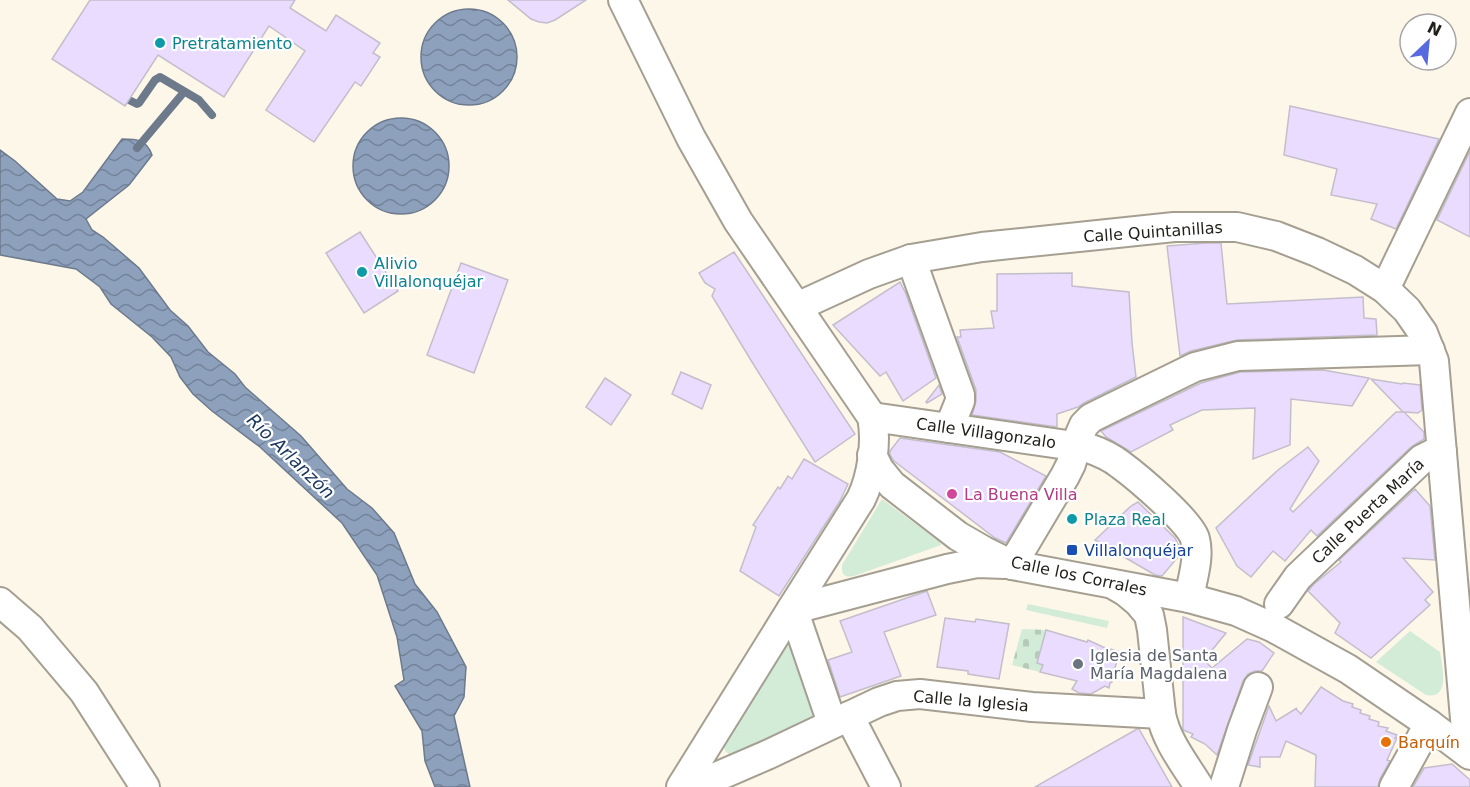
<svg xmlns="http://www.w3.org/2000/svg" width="1470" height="787" font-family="'DejaVu Sans',sans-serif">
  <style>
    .green { fill: #d3ecd7 }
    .cemetery { fill: url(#cemetery-stones) }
    .water { fill: url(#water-waves); stroke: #6d7a8c; stroke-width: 1.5 }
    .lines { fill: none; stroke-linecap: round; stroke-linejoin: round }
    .stream { stroke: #6d7a8c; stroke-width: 8 }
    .building { fill: #e9dcfe; stroke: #c3becb; stroke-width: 1.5 }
    .minor-casing { stroke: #a59f92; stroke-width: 32 }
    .minor { stroke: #fff; stroke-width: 28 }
    .culture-dot { fill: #0f9aa8; stroke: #fff; stroke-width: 2 }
    .hotel-dot { fill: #d1479c; stroke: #fff; stroke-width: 2 }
    .transit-dot { fill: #1a4fb4; stroke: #fff; stroke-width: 2 }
    .worship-dot { fill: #6b7280; stroke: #fff; stroke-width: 2 }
    .food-dot { fill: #e8710a; stroke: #fff; stroke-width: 2 }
    .labels { text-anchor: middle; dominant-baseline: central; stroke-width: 4.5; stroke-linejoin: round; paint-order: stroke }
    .culture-label { font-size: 16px; fill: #0d838f; stroke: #fff; text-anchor: start }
    .street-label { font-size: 16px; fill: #211f1a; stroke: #fff }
    .hotel-label { font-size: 16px; fill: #b23c85; stroke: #fff; text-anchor: start }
    .transit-label { font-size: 16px; fill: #164399; stroke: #fff; text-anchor: start }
    .worship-label { font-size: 16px; fill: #5b616d; stroke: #fff; text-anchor: start }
    .food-label { font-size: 16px; fill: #c56008; stroke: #fff; text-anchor: start }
    .water-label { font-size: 18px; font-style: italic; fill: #18355b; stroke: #fff }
  </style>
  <defs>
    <pattern id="cemetery-stones" width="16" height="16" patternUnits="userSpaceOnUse" patternTransform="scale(1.5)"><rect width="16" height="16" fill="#d3ecd7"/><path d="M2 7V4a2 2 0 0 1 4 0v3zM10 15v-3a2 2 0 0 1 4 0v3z" fill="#b5cab8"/></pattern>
    <pattern id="water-waves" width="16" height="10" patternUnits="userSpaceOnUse" patternTransform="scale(1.5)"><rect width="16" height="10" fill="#8da1bd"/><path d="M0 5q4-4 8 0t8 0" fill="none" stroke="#738399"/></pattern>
  </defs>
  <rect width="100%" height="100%" fill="#fdf7e9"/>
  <g class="green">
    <path d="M882,499l58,43 1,3 -87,31c-6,1 -11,1 -12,-6v-5z"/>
    <polygon points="1028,604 1109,621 1107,628 1026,610"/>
    <polygon points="790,631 822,717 732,756 726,752 723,746"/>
    <path d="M1410,631l30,21c2,14 11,48 -14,43l-50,-33z"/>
  </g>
  <polygon class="cemetery" points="1022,629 1046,630 1037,662 1043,665 1040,672 1012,665"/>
  <g class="water">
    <circle cx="469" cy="57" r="48"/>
    <circle cx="401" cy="166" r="48"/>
    <path d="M122,139c15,0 24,0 30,16l-23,30 -43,34 6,11 11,7 36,31 31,42 18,16 20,26 27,22 10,13 56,49 46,53 25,19 22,25 21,51 22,28 29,55 -2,30 -10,19 16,71h-35l-10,-26 -3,-30 -27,-45 9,-6 -7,-43 -20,-62 -35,-52 -82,-76 -48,-36 -19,-17 -13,-17 -9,-20 -19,-20 -41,-33 -11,-17 -24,-18 -76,-14v-105l15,11 42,38 13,2 13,-9z"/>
  </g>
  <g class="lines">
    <g class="stream">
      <polyline points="129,100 137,104 139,103 155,80 160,77 199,100 212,115"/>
      <polyline points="137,148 184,92"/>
    </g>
  </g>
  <g class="building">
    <polygon points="90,0 295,0 290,8 326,31 336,15 380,43 373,53 380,57 361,86 355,82 314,142 266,110 305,51 269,26 224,97 158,55 125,106 52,59"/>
    <polygon points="508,0 586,0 555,20 547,23 539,22 531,19"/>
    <polygon points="1290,106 1439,139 1396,229 1371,219 1377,204 1331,195 1337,169 1284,155"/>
    <polygon points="1470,151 1470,237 1437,220"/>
    <polygon points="360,232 398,291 364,313 326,253"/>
    <polygon points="1206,243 1221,243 1227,304 1363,297 1364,318 1376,319 1377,335 1237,340 1191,351 1180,356 1167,246"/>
    <polygon points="734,252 855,434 815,462 752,362 712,296 715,289 705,283 699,273"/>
    <polygon points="461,263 508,280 474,373 427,355"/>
    <polygon points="1072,273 1072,286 1129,292 1132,343 1136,377 1084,403 1078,407 1057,414 1057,427 972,415 976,401 976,390 957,337 961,337 960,330 994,328 991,311 997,311 997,274"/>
    <polygon points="900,282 906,294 936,378 903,401 886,372 880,376 833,325"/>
    <polygon points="1323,370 1369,378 1352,406 1291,399 1290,445 1253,459 1255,408 1202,410 1170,425 1173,430 1131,452 1106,437 1101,431 1201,383 1240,372"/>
    <polygon points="681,372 711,385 702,409 672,394"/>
    <polygon points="605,378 631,395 611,425 586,407"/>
    <polygon points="1371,379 1402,384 1403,383 1420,385 1422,410 1418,413 1404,412 1424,432 1424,439 1411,447 1317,536 1311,530 1285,561 1273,551 1251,577 1237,566 1216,528 1278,470 1308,447 1319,461 1290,509 1293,512 1396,412 1403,412"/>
    <polygon points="939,385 942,394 927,403 926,402"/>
    <polygon points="900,438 1000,452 1046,476 1006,543 995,538 894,461 890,455 890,451"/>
    <polygon points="804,459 848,484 840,501 779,596 740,571 756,527 753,525 778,487 780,489 788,476 792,479"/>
    <polygon points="1415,489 1430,506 1435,560 1403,558 1433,592 1425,600 1430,605 1371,658 1335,633 1340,623 1308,591 1314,584 1341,562 1339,560"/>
    <polygon points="1138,502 1175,538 1180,548 1178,557 1162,576 1155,575 1095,540 1131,506"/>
    <polygon points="927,591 936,615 884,632 901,676 840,697 828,660 852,652 840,621"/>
    <polygon points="1183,617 1226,633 1204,660 1212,668 1247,639 1259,642 1274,653 1262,671 1255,671 1248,674 1243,681 1217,755 1205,744 1191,737 1193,734 1183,730"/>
    <polygon points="945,618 975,622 976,619 1009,624 999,679 968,674 968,671 937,667"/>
    <polygon points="1046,630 1087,642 1088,640 1103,647 1120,652 1111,680 1112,682 1110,683 1109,688 1105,686 1091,694 1079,693 1072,689 1077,681 1040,672 1043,665 1037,663"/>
    <polygon points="1321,687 1343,701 1353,704 1352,707 1361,710 1360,713 1370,716 1369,719 1379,722 1378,726 1388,728 1386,731 1397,735 1395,738 1397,738 1387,760 1390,761 1380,779 1378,787 1315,787 1316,755 1286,741 1280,757 1260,757 1260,767 1248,765 1269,706 1276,721 1297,708 1296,709 1301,714"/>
    <polygon points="1137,729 1139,729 1172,787 1035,787"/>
    <polygon points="1452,764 1470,780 1470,787 1413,787 1424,768"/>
  </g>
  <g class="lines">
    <defs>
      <g id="minor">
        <path d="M623,0l68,138 47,83 134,196c5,24 0,60 -11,82l-70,111 -110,177"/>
        <polyline points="911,259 960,395 960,401 949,428"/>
        <polyline points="1385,289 1470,113"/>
        <polyline points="797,307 869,274 911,259 982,247 1098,235 1174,227 1237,227 1276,236 1317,252 1355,270 1385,289 1407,310 1423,333 1434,361 1468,753"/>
        <path d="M872,417l216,31c12,4 23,9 33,17 15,11 70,57 74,74 5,18 -3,41 -6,59"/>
        <polyline points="872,455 879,469 892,485 958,536 984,551 1012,565 1189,598 1236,611 1274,628 1348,669 1429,724 1470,755"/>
        <polyline points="1012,565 1065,476 1071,464 1080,434 1084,425 1091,418 1103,412 1195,367 1238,356 1430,350"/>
        <path d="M1114,585l12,7 12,10 11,13 3,15 9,84c5,27 24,50 38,73"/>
        <polyline points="0,602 30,628 84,692 145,787"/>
        <polyline points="1279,604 1298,577 1422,459 1434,453 1442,452"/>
        <polyline points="793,609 832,723"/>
        <polyline points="791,610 947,569 977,563 1005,564"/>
        <polyline points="849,716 886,787"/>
        <polyline points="693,787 767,755 879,702 897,696 920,694 1032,707 1161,714"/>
        <polyline points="1224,787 1242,730 1258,687"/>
        <polyline points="1394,787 1429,724"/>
      </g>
    </defs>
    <use href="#minor" class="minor-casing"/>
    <use href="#minor" class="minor"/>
  </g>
  <g class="culture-dot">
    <circle cx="160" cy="43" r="6"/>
    <circle cx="362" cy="272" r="6"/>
    <circle cx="1072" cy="519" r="6"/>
  </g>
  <circle class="hotel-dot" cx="952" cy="494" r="6"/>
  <rect class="transit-dot" x="1066" y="544" width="12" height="12" rx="3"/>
  <circle class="worship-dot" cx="1078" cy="664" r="6"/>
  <circle class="food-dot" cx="1386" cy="742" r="6"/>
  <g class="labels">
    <g class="culture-label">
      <text x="172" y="43">Pretratamiento</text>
      <text x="374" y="263">Alivio<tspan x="374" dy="18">Villalonquéjar</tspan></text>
      <text x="1084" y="519">Plaza Real</text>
    </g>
    <g class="street-label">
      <text transform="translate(1153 232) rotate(-4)">Calle Quintanillas</text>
      <text transform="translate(986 433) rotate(8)">Calle Villagonzalo</text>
      <text transform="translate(1368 511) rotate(-43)">Calle Puerta María</text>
      <text transform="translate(1079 576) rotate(12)">Calle los Corrales</text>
      <text transform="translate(971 701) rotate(5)">Calle la Iglesia</text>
    </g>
    <g class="hotel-label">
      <text x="964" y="494">La Buena Villa</text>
    </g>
    <g class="transit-label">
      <text x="1084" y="550">Villalonquéjar</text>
    </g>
    <g class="worship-label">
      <text x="1090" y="655">Iglesia de Santa<tspan x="1090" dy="18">María Magdalena</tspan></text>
    </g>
    <g class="food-label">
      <text x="1398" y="742">Barquín</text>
    </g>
    <g class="water-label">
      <text transform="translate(291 456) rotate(44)">Río Arlanzón</text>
    </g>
  </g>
  <g transform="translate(1428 42) rotate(26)"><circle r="28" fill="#ffffff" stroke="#a6a5a3" stroke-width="1.5"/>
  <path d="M0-4.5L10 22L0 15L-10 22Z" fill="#5669df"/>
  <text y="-9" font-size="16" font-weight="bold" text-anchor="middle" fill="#211f1a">N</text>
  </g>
</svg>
